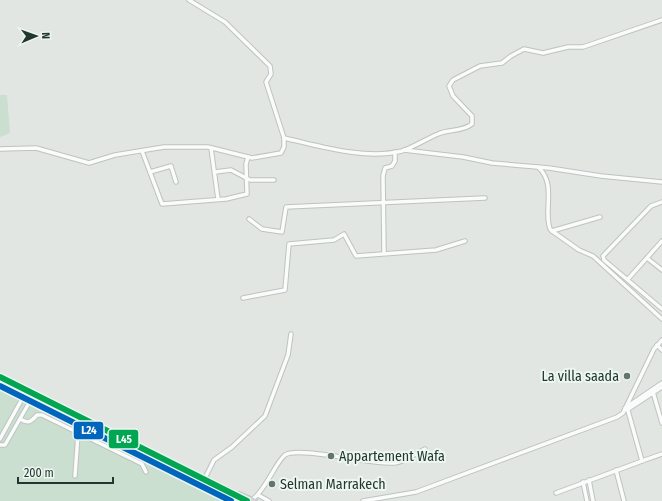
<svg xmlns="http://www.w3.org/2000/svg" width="662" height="501" font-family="'Fira Sans Condensed',sans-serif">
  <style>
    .green { fill: #cadfcf }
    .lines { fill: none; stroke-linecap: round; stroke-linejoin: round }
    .minor-casing { stroke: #bec3c0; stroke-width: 5.5 }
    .major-casing { stroke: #bcc3c0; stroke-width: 6 }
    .minor { stroke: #fafbfb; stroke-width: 3.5 }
    .major { stroke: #cdd3d1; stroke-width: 4.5 }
    .bus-1-casing { stroke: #eef6f2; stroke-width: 9 }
    .bus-2-casing { stroke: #eef6f2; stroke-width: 9 }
    .bus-1 { stroke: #00a651; stroke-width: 6 }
    .bus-2 { stroke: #0065bd; stroke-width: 6 }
    .poi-dot { fill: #64746f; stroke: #eef6f2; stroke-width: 1.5 }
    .labels { text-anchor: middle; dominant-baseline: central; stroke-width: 4; stroke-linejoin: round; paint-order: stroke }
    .poi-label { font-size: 14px; fill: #213730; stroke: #eef6f2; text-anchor: start }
    .line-badge { stroke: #eef6f2; stroke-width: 1.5 }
    .badge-label { font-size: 11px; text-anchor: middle; font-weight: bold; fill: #fff }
  </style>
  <rect width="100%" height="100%" fill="#e1e6e3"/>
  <g class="green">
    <polygon points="0,95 7,95 10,133 0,137"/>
    <polygon points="0,385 232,501 0,501"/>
  </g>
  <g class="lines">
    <defs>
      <g id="minor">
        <path d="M284,138c36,8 80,22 118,13 12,-4 24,-12 36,-17 11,-5 24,-2 34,-10v-8l-19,-20 -4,-10 4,-6 27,-14 22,-3 9,-7 13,-7 19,4 25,-6h15l79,-27"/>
        <polyline points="211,148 218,199"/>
        <polyline points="0,149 36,148 89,163 115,155 164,147 208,147 252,158 281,153 284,147 284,138 266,82 271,74 270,66 225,22 189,0"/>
        <polyline points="404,150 463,157 492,163 549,168 601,176 662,182"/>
        <polyline points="142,151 162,204 226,199 247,194 246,164 248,157"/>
        <path d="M538,167c19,17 5,43 12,62l2,2 48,-14"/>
        <polyline points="150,172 171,166 176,182"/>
        <polyline points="215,172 231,170 250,180 274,180"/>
        <polyline points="662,202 651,206 603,256 604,260 662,309"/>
        <polyline points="249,219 262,229 282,232 286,207 485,198"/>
        <polyline points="552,231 579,250 593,256 662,319"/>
        <polyline points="384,252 383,176 385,168 392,166 395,161 395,152"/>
        <polyline points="647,258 662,270"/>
        <polyline points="628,279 662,241"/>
        <polyline points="243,298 285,290 289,244 334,240 344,234 356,256 436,250 465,241"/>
        <polyline points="657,345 662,350"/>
        <polyline points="653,392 662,423"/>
        <polyline points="627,407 642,461 662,454"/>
        <polyline points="625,408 662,383"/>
        <polyline points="627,410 662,387"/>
        <path d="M20,419c8,5 11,3 17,-4h5l100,49 4,8"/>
        <polyline points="0,439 27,390"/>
        <polyline points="0,445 5,445 29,403 38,395"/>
        <polyline points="616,470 624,501"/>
        <polyline points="75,476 78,434"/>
        <polyline points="205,478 214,460 232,447 265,416 288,355 291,334"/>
        <polyline points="589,480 593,501"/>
        <polyline points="583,482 587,501"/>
        <polyline points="556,493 642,461"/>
        <polyline points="258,495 269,501"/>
        <path d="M253,499c14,-11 22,-36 32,-44 13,-9 88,10 110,8 10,-1 21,-10 30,-14"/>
        <polyline points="363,501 416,492 617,417 623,413 654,349 662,340"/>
      </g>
      <g id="major">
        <polyline points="0,377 232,492 247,501"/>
        <polyline points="239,494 255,501"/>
      </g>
    </defs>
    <use href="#minor" class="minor-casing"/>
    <use href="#major" class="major-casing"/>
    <use href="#minor" class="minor"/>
    <use href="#major" class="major"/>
    <defs>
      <polyline id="bus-1" points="0,377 247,501"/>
      <polyline id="bus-2" points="0,386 231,501"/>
    </defs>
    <use href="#bus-1" class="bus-1-casing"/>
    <use href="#bus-2" class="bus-2-casing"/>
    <use href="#bus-1" class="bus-1"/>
    <use href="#bus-2" class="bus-2"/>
  </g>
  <g class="poi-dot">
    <circle cx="627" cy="376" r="4"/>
    <circle cx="331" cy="456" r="4"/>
    <circle cx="272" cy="484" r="4"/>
  </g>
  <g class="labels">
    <g class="poi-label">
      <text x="619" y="376" text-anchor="end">La villa saada</text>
      <text x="339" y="456">Appartement Wafa</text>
      <text x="280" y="484">Selman Marrakech</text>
    </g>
  </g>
  <g class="line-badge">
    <rect x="73" y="421" width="31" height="19" rx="4" fill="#0065bd"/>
    <rect x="108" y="429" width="31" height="20" rx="4" fill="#00a651"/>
  </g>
  <g class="badge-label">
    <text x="89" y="434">L24</text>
    <text x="124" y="443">L45</text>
  </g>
  <g transform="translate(36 36) rotate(88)" stroke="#eef6f2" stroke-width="3" paint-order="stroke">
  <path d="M0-3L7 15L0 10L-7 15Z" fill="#213730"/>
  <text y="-6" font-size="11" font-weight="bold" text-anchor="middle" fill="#213730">N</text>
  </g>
  <path d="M18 477v6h95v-6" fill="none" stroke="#213730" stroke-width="2"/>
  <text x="24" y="477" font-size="12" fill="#213730" stroke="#eef6f2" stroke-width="3" paint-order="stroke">200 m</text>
</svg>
